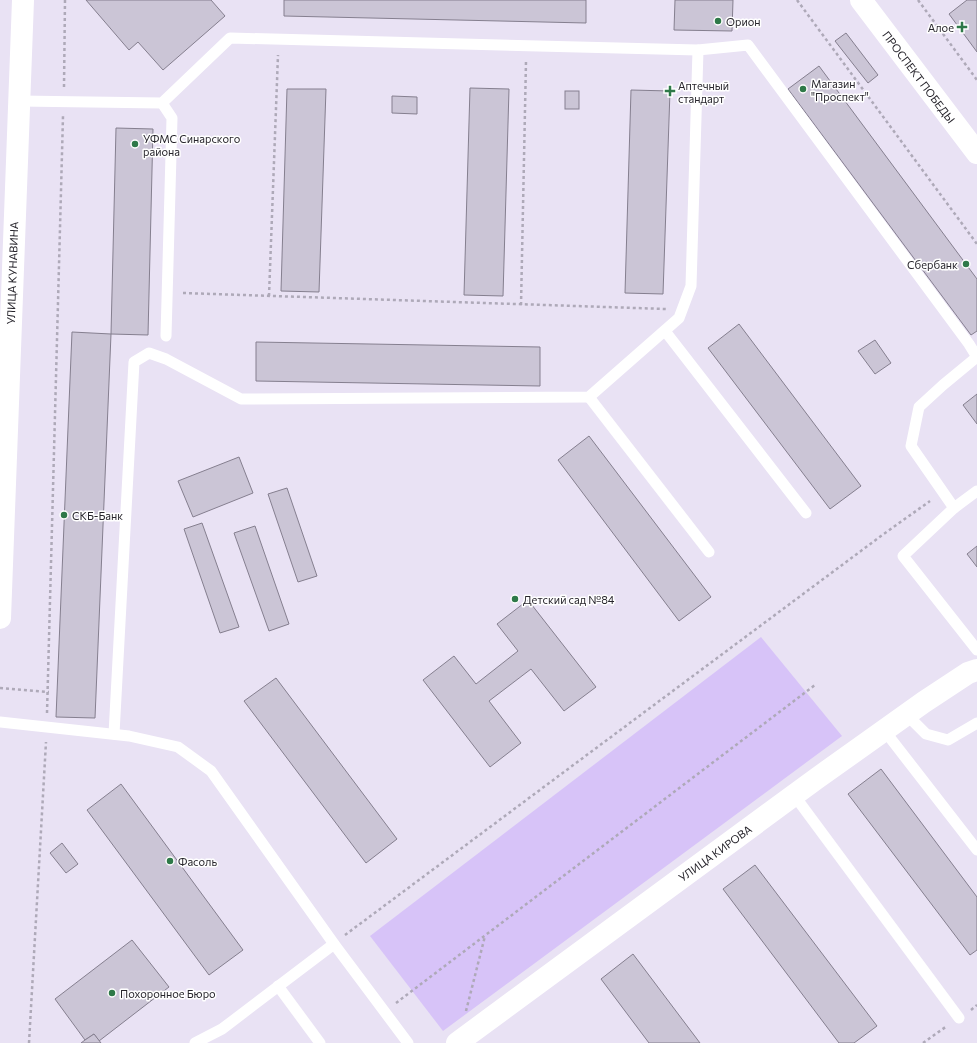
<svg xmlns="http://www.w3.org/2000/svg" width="977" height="1043" font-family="Commissioner,sans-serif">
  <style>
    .green { fill: #d7c3f8 }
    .building { fill: #cbc5d6; stroke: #857f8f }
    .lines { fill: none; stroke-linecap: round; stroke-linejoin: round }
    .path { stroke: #aea9b8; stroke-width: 2.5; stroke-dasharray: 3 3; stroke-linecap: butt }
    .service { stroke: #fff; stroke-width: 11 }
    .minor { stroke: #fff; stroke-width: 22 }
    .secondary { stroke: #fff; stroke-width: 22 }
    .poi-dot { fill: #2e7948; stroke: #fff; stroke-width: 1.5 }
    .labels { text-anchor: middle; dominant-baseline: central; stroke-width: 3; stroke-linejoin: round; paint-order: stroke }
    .poi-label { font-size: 11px; fill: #27252c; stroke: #fff; text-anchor: start }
    .street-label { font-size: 11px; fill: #27252c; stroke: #fff }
  </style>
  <rect width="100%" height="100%" fill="#e9e2f4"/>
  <polygon class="green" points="761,637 842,736 443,1031 370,936"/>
  <g class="building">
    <polygon points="86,0 211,0 225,16 163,70 138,42 129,50"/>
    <polygon points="284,0 586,0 586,23 284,16"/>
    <polygon points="675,0 733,0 732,31 674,30"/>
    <polygon points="967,0 977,0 977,52 949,14"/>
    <polygon points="846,33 878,75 868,83 835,41"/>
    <polygon points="819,66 977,279 977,331 971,335 788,89"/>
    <polygon points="470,88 509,89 503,296 464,295"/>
    <polygon points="287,89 326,89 319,292 281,291"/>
    <polygon points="631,90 670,91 663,294 625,293"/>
    <rect x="565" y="91" width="14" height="18"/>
    <polygon points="392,96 417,97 417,114 392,113"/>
    <polygon points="116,128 153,129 148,335 111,334"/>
    <polygon points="739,324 861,486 830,509 708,348"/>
    <polygon points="72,332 111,334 95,718 56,717"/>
    <polygon points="875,340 891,363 875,374 858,351"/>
    <polygon points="256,342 540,347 540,386 256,381"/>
    <polygon points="977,394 977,424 963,405"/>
    <polygon points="589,436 711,597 679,621 558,460"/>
    <polygon points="239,457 253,493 193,517 178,481"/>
    <polygon points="287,488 317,576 298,582 268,494"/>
    <polygon points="202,523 239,627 220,633 184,529"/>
    <polygon points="255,526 289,624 269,631 234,533"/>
    <polygon points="977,546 977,567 967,554"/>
    <polygon points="528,600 596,687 564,711 531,669 489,701 521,743 490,767 423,680 454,656 476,684 518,651 497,624"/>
    <polygon points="276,678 397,839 366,863 244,701"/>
    <polygon points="881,769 977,897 977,950 970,955 848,794"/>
    <polygon points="121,784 243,950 209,975 87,810"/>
    <polygon points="62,843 78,864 66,873 50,853"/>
    <polygon points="755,865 877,1026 854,1043 839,1043 723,889"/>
    <polygon points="132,940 169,987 99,1041 94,1034 85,1040 55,999"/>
    <polygon points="633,954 700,1043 649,1043 601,979"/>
    <polygon points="94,1034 101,1043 81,1043 85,1040"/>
  </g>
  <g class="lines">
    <g class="path">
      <polyline points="797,0 977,244"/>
      <polyline points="918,0 977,80"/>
      <polyline points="64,87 65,0"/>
      <polyline points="183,293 666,309"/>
      <polyline points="269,296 278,55"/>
      <polyline points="521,305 526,61"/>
      <polyline points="0,688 49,692"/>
      <polyline points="47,713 63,116"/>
      <polyline points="345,935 881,536 930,501"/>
      <polyline points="396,1003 815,685"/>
      <polyline points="971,1010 977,1005"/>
      <polyline points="466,1011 485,936"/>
      <polyline points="29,1043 46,742"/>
      <polyline points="923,1043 947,1026"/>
    </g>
    <g class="service">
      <polyline points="19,101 162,103 230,38 698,50 748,45 969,344 977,357"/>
      <polyline points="162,103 172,118 166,336"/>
      <polyline points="665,331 806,513"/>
      <polyline points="977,357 943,385 919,407 911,446 954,508 903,556 977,650"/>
      <polyline points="589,397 709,552"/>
      <polyline points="954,508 977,491"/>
      <polyline points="907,715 926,734 948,740 977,723"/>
      <polyline points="0,722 129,736 178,747 211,771 334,944 408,1043"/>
      <polyline points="884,730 977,850"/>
      <polyline points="114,734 134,362 149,353 166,359 241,399 589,397 679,318 691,286 698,50"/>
      <polyline points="794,795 959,1018"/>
      <polyline points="278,986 320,1043"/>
      <polyline points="195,1043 222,1029 334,944"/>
    </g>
    <polyline class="minor" points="457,1043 816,779 924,702 968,673 977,670"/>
    <g class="secondary">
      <polyline points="861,0 977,153"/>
      <polyline points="0,618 23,0"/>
    </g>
  </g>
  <g class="poi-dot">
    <circle cx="718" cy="21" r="4"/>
    <path d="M960 21h4v4h4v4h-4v4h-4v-4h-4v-4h4z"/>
    <circle cx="803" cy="89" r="4"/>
    <path d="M668 85h4v4h4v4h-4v4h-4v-4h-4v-4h4z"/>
    <circle cx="135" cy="144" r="4"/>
    <circle cx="966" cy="264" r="4"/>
    <circle cx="64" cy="515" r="4"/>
    <circle cx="515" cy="599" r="4"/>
    <circle cx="170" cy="861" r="4"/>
    <circle cx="112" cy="993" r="4"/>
  </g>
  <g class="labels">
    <g class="poi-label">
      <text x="726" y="21">Орион</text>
      <text x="954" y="27" text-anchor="end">Алое</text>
      <text x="811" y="83">Магазин<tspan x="811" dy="13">"Проспект"</tspan></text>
      <text x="678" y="85">Аптечный<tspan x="678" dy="13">стандарт</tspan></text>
      <text x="143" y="138">УФМС Синарского<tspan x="143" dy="13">района</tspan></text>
      <text x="958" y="264" text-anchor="end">Сбербанк</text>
      <text x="72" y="515">СКБ-Банк</text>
      <text x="523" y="599">Детский сад №84</text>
      <text x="178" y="861">Фасоль</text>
      <text x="120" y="993">Похоронное Бюро</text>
    </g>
    <g class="street-label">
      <text transform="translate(919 77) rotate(53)">ПРОСПЕКТ ПОБЕДЫ</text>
      <text transform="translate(12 273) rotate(-88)">УЛИЦА КУНАВИНА</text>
      <text transform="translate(715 853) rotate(-36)">УЛИЦА КИРОВА</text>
    </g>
  </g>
</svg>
